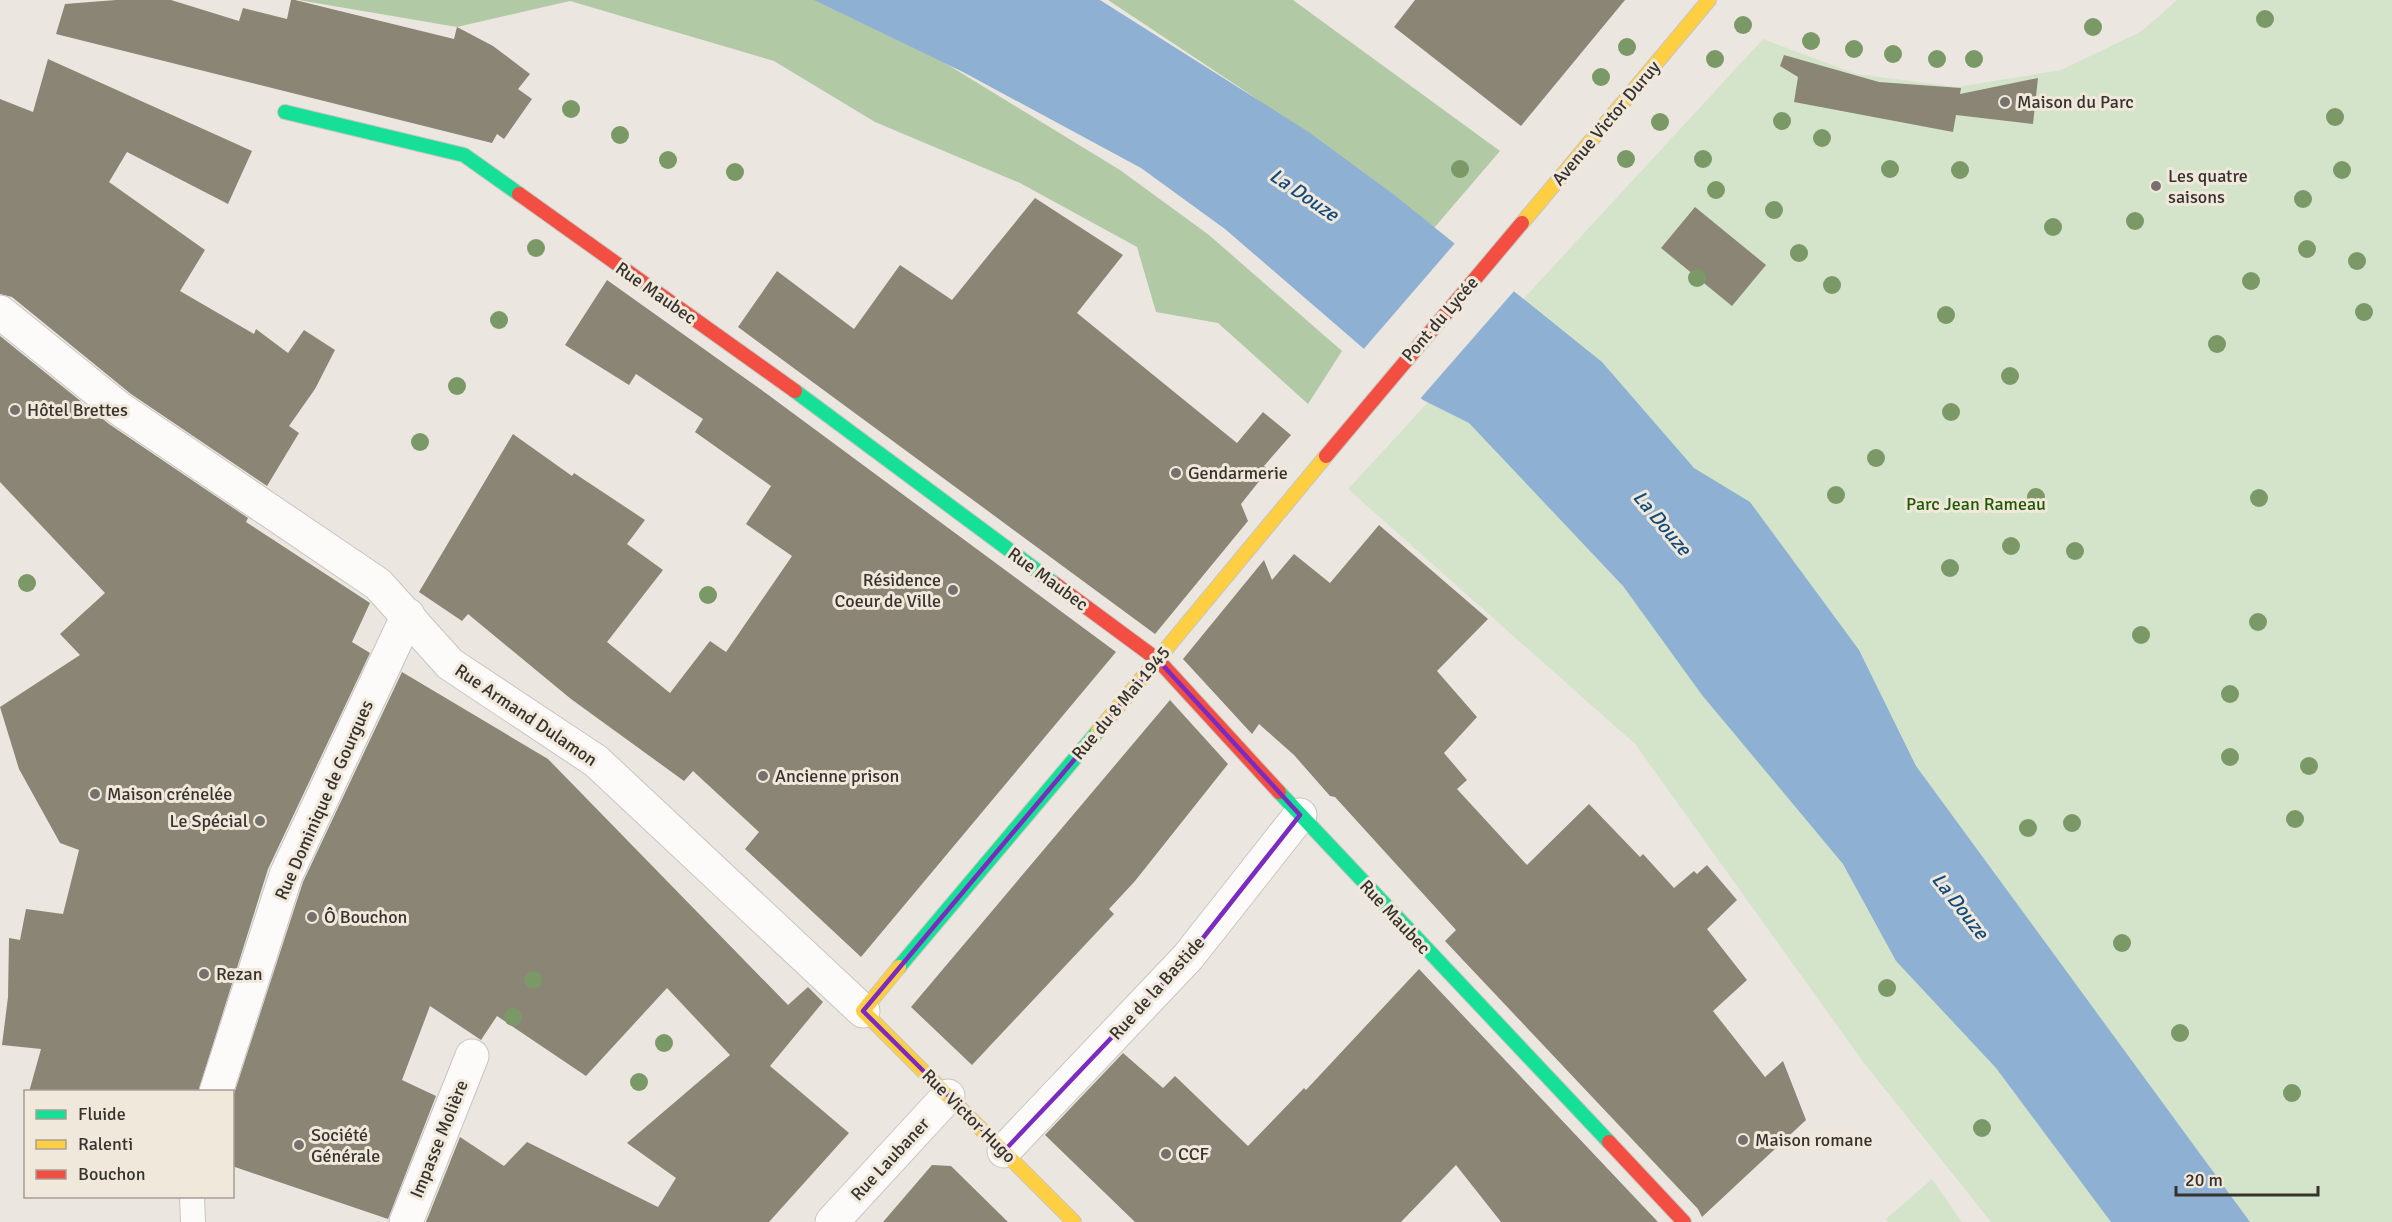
<svg xmlns="http://www.w3.org/2000/svg" width="2392" height="1222" font-family="Signika,sans-serif">
  <style>
    .green { fill: #d4e4cb }
    .forest { fill: #b2c9a6 }
    .water { fill: #8db0d3 }
    .pier { fill: #ebe7e0 }
    .building { fill: #8b8576 }
    .lines { fill: none; stroke-linecap: round; stroke-linejoin: round }
    .lane-casing { stroke: #c8c5c0; stroke-width: 26 }
    .street-casing { stroke: #c8c5c0; stroke-width: 35 }
    .fast-casing { stroke: #c8c5c0; stroke-width: 16 }
    .slow-casing { stroke: #c8c5c0; stroke-width: 16 }
    .jam-casing { stroke: #c8c5c0; stroke-width: 16 }
    .lane { stroke: #fcfbfa; stroke-width: 24 }
    .street { stroke: #fcfbfa; stroke-width: 33 }
    .fast { stroke: #16e098; stroke-width: 14 }
    .slow { stroke: #ffcf43; stroke-width: 14 }
    .jam { stroke: #f24e42; stroke-width: 14 }
    .tree { fill: #7b9966 }
    .marked { fill: none; stroke: #7b2cbf; stroke-width: 4.5; stroke-linejoin: round }
    .poi-dot { fill: #75716c; stroke: #f0e8db; stroke-width: 2 }
    .labels { text-anchor: middle; dominant-baseline: central; stroke-width: 6; stroke-linejoin: round; paint-order: stroke }
    .poi-label { font-size: 18px; fill: #36322d; stroke: #f0e8db; text-anchor: start }
    .street-label { font-size: 18px; fill: #36322d; stroke: #f0e8db }
    .park-label { font-size: 18px; fill: #1f5a03; stroke: #f0e8db }
    .water-label { font-size: 20px; font-style: italic; fill: #114a7c; stroke: #f0e8db }
  </style>
  <rect width="100%" height="100%" fill="#ebe7e0"/>
  <g class="green">
    <polygon points="2177,0 2392,0 2392,1222 1991,1222 1864,1063 1635,744 1348,489 1763,39 1856,74 1957,87 2061,70 2142,31"/>
    <polygon points="1932,1179 1962,1222 1888,1222 1886,1219"/>
  </g>
  <g class="forest">
    <polygon points="298,0 815,0 945,63 1120,170 1209,235 1342,351 1308,404 1218,323 1156,312 1137,247 1020,183 875,122 774,61 570,1 457,27"/>
    <polygon points="1108,0 1293,0 1500,151 1434,228 1251,95"/>
  </g>
  <polygon class="water" points="814,0 1100,0 1307,131 1393,194 1602,362 1694,468 1750,502 1859,650 1916,766 2250,1222 2111,1222 1996,1068 1896,961 1843,864 1702,695 1623,586 1469,423 1423,400 1225,229 1141,168 963,72"/>
  <polygon class="pier" points="1456,242 1515,290 1419,400 1362,351"/>
  <g class="building">
    <polygon points="116,0 171,0 239,21 243,8 287,19 291,0 295,0 454,39 457,27 493,46 530,74 518,89 532,99 504,139 497,134 492,143 56,34 65,4"/>
    <polygon points="1415,0 1625,0 1521,126 1394,27"/>
    <polygon points="1784,55 1879,82 1961,88 1960,94 2038,78 2033,124 1956,115 1953,132 1794,102 1798,77 1780,66"/>
    <polygon points="48,59 252,151 228,204 127,152 109,182 205,250 180,291 254,334 256,329 288,353 304,330 335,350 315,389 289,426 299,433 267,486 131,394 12,297 0,294 0,99 33,112"/>
    <polygon points="1035,198 1123,255 1077,313 1237,443 1263,412 1291,435 1264,466 1268,470 1241,504 1248,521 1155,634 738,327 777,271 854,329 900,265 952,300"/>
    <polygon points="1695,207 1766,265 1732,306 1661,248"/>
    <polygon points="607,280 767,394 1116,652 861,957 745,849 759,832 693,771 684,781 571,699 468,614 462,621 419,592 513,434 572,476 574,473 645,520 627,544 663,570 607,642 670,693 710,641 726,652 792,556 746,524 771,486 695,432 703,419 636,374 629,385 565,345"/>
    <polygon points="0,336 109,424 248,518 246,522 370,603 352,642 370,653 268,869 198,1092 29,1092 41,1049 2,1045 8,997 9,938 20,940 26,909 63,914 79,850 60,843 19,769 0,707 80,655 60,634 105,593 0,482"/>
    <polygon points="1379,525 1488,619 1437,671 1477,717 1444,753 1467,780 1457,789 1527,865 1589,804 1640,857 1643,854 1674,888 1694,871 1697,874 1707,865 1737,900 1707,929 1747,980 1713,1011 1765,1077 1783,1061 1806,1120 1702,1217 1698,1209 1445,941 1456,930 1335,797 1330,796 1294,755 1259,724 1252,734 1183,659 1264,560 1272,580 1294,554 1330,583"/>
    <polygon points="402,672 548,759 788,1005 808,987 823,1002 770,1066 849,1133 769,1222 426,1222 460,1137 504,1166 527,1142 658,1207 676,1178 627,1143 730,1055 667,988 586,1076 497,1016 481,1040 430,1006 402,1080 436,1096 388,1219 232,1166 232,1100 303,882"/>
    <polygon points="1170,700 1228,764 1135,881 1109,909 1114,914 972,1065 911,1007"/>
    <polygon points="1419,969 1658,1222 1501,1222 1456,1165 1401,1222 1135,1222 1045,1135 1123,1053 1163,1088 1175,1076 1248,1146 1304,1088 1306,1090"/>
    <polygon points="932,1165 951,1166 1008,1222 883,1222"/>
  </g>
  <g class="lines">
    <defs>
      <polyline id="lane" points="192,1196 193,1222"/>
      <g id="street">
        <polyline points="0,312 120,409 378,584 450,664 596,761 863,1011"/>
        <polyline points="216,1092 286,875 408,615"/>
        <polyline points="1004,1151 1188,957 1300,815"/>
        <polyline points="406,1222 472,1056"/>
        <polyline points="832,1222 948,1096"/>
      </g>
      <g id="fast">
        <polyline points="285,112 464,155 519,194"/>
        <polyline points="795,391 1055,584"/>
        <polyline points="1279,792 1609,1142"/>
        <polyline points="899,967 1098,731"/>
      </g>
      <g id="slow">
        <polyline points="1522,223 1709,0"/>
        <polyline points="1098,731 1326,456"/>
        <polyline points="899,967 863,1011 1074,1222"/>
      </g>
      <g id="jam">
        <polyline points="519,194 795,391"/>
        <polyline points="1326,456 1522,223"/>
        <polyline points="1055,584 1158,660 1279,792"/>
        <polyline points="1609,1142 1684,1222"/>
      </g>
    </defs>
    <use href="#lane" class="lane-casing"/>
    <use href="#street" class="street-casing"/>
    <use href="#fast" class="fast-casing"/>
    <use href="#slow" class="slow-casing"/>
    <use href="#jam" class="jam-casing"/>
    <use href="#lane" class="lane"/>
    <use href="#street" class="street"/>
    <use href="#fast" class="fast"/>
    <use href="#slow" class="slow"/>
    <use href="#jam" class="jam"/>
  </g>
  <g class="tree">
    <circle cx="2265" cy="19" r="9"/>
    <circle cx="1743" cy="25" r="9"/>
    <circle cx="2093" cy="27" r="9"/>
    <circle cx="1811" cy="41" r="9"/>
    <circle cx="1627" cy="47" r="9"/>
    <circle cx="1854" cy="49" r="9"/>
    <circle cx="1893" cy="54" r="9"/>
    <circle cx="1715" cy="59" r="9"/>
    <circle cx="1937" cy="59" r="9"/>
    <circle cx="1974" cy="59" r="9"/>
    <circle cx="1601" cy="77" r="9"/>
    <circle cx="571" cy="109" r="9"/>
    <circle cx="2335" cy="117" r="9"/>
    <circle cx="1782" cy="121" r="9"/>
    <circle cx="1660" cy="122" r="9"/>
    <circle cx="620" cy="135" r="9"/>
    <circle cx="1822" cy="138" r="9"/>
    <circle cx="1626" cy="159" r="9"/>
    <circle cx="1703" cy="159" r="9"/>
    <circle cx="668" cy="160" r="9"/>
    <circle cx="1460" cy="169" r="9"/>
    <circle cx="1890" cy="169" r="9"/>
    <circle cx="1960" cy="170" r="9"/>
    <circle cx="2342" cy="170" r="9"/>
    <circle cx="735" cy="172" r="9"/>
    <circle cx="1716" cy="190" r="9"/>
    <circle cx="2303" cy="199" r="9"/>
    <circle cx="1774" cy="210" r="9"/>
    <circle cx="2135" cy="221" r="9"/>
    <circle cx="2053" cy="227" r="9"/>
    <circle cx="536" cy="248" r="9"/>
    <circle cx="2307" cy="249" r="9"/>
    <circle cx="1799" cy="253" r="9"/>
    <circle cx="2357" cy="261" r="9"/>
    <circle cx="1697" cy="278" r="9"/>
    <circle cx="2251" cy="281" r="9"/>
    <circle cx="1832" cy="285" r="9"/>
    <circle cx="2364" cy="312" r="9"/>
    <circle cx="1946" cy="315" r="9"/>
    <circle cx="499" cy="320" r="9"/>
    <circle cx="2217" cy="344" r="9"/>
    <circle cx="2010" cy="376" r="9"/>
    <circle cx="457" cy="386" r="9"/>
    <circle cx="1951" cy="412" r="9"/>
    <circle cx="420" cy="442" r="9"/>
    <circle cx="1876" cy="458" r="9"/>
    <circle cx="1836" cy="495" r="9"/>
    <circle cx="2036" cy="497" r="9"/>
    <circle cx="2259" cy="498" r="9"/>
    <circle cx="2011" cy="546" r="9"/>
    <circle cx="2075" cy="551" r="9"/>
    <circle cx="1950" cy="568" r="9"/>
    <circle cx="27" cy="583" r="9"/>
    <circle cx="708" cy="595" r="9"/>
    <circle cx="2258" cy="622" r="9"/>
    <circle cx="2141" cy="635" r="9"/>
    <circle cx="2230" cy="694" r="9"/>
    <circle cx="2230" cy="757" r="9"/>
    <circle cx="2309" cy="766" r="9"/>
    <circle cx="2295" cy="819" r="9"/>
    <circle cx="2072" cy="823" r="9"/>
    <circle cx="2028" cy="828" r="9"/>
    <circle cx="2122" cy="943" r="9"/>
    <circle cx="533" cy="980" r="9"/>
    <circle cx="1887" cy="988" r="9"/>
    <circle cx="513" cy="1017" r="9"/>
    <circle cx="2180" cy="1033" r="9"/>
    <circle cx="664" cy="1043" r="9"/>
    <circle cx="639" cy="1082" r="9"/>
    <circle cx="2292" cy="1093" r="9"/>
    <circle cx="1982" cy="1128" r="9"/>
  </g>
  <path class="marked" d="M1158,660l142,155 -112,142 -184,194 -141,-140z"/>
  <g class="poi-dot">
    <circle cx="2005" cy="102" r="6"/>
    <circle cx="2156" cy="186" r="6"/>
    <circle cx="15" cy="410" r="6"/>
    <circle cx="1176" cy="473" r="6"/>
    <circle cx="953" cy="590" r="6"/>
    <circle cx="763" cy="776" r="6"/>
    <circle cx="95" cy="794" r="6"/>
    <circle cx="260" cy="821" r="6"/>
    <circle cx="312" cy="917" r="6"/>
    <circle cx="204" cy="974" r="6"/>
    <circle cx="1743" cy="1140" r="6"/>
    <circle cx="299" cy="1145" r="6"/>
    <circle cx="1166" cy="1154" r="6"/>
  </g>
  <g class="labels">
    <g class="poi-label">
      <text x="2017" y="102">Maison du Parc</text>
      <text x="2168" y="176">Les quatre<tspan x="2168" dy="21">saisons</tspan></text>
      <text x="27" y="410">Hôtel Brettes</text>
      <text x="1188" y="473">Gendarmerie</text>
      <text x="941" y="580" text-anchor="end">Résidence<tspan x="941" dy="21">Coeur de Ville</tspan></text>
      <text x="775" y="776">Ancienne prison</text>
      <text x="107" y="794">Maison crénelée</text>
      <text x="248" y="821" text-anchor="end">Le Spécial</text>
      <text x="324" y="917">Ô Bouchon</text>
      <text x="216" y="974">Rezan</text>
      <text x="311" y="1135">Société<tspan x="311" dy="21">Générale</tspan></text>
      <text x="1755" y="1140">Maison romane</text>
      <text x="1178" y="1154">CCF</text>
    </g>
    <g class="street-label">
      <text transform="translate(1606 123) rotate(-50)">Avenue Victor Duruy</text>
      <text transform="translate(656 293) rotate(35)">Rue Maubec</text>
      <text transform="translate(1440 319) rotate(-49)">Pont du Lycée</text>
      <text transform="translate(1048 579) rotate(36)">Rue Maubec</text>
      <text transform="translate(1121 703) rotate(-50)">Rue du 8 Mai 1945</text>
      <text transform="translate(526 715) rotate(34)">Rue Armand Dulamon</text>
      <text transform="translate(324 800) rotate(-66)">Rue Dominique de Gourgues</text>
      <text transform="translate(1395 917) rotate(47)">Rue Maubec</text>
      <text transform="translate(1157 988) rotate(-48)">Rue de la Bastide</text>
      <text transform="translate(969 1116) rotate(45)">Rue Victor Hugo</text>
      <text transform="translate(439 1139) rotate(-68)">Impasse Molière</text>
      <text transform="translate(890 1159) rotate(-47)">Rue Laubaner</text>
    </g>
    <g class="park-label">
      <text x="1976" y="504">Parc Jean Rameau</text>
    </g>
    <g class="water-label">
      <text transform="translate(1304 195) rotate(34)">La Douze</text>
      <text transform="translate(1662 523) rotate(50)">La Douze</text>
      <text transform="translate(1960 906) rotate(52)">La Douze</text>
    </g>
  </g>
  <rect x="24" y="1090" width="210" height="108" fill="#f0e8db" stroke="#a69f95" stroke-width="1.5"/>
  <rect x="36" y="1110" width="30" height="9" fill="#16e098" stroke="#a69f95" stroke-width="1.5"/>
  <text x="78" y="1120" font-size="18" fill="#36322d">Fluide</text>
  <rect x="36" y="1140" width="30" height="9" fill="#ffcf43" stroke="#a69f95" stroke-width="1.5"/>
  <text x="78" y="1150" font-size="18" fill="#36322d">Ralenti</text>
  <rect x="36" y="1170" width="30" height="9" fill="#f24e42" stroke="#a69f95" stroke-width="1.5"/>
  <text x="78" y="1180" font-size="18" fill="#36322d">Bouchon</text>
  <path d="M2176 1186v9h142v-9" fill="none" stroke="#36322d" stroke-width="3"/>
  <text x="2185" y="1186" font-size="18" fill="#36322d" stroke="#f0e8db" stroke-width="4.5" paint-order="stroke">20 m</text>
</svg>
